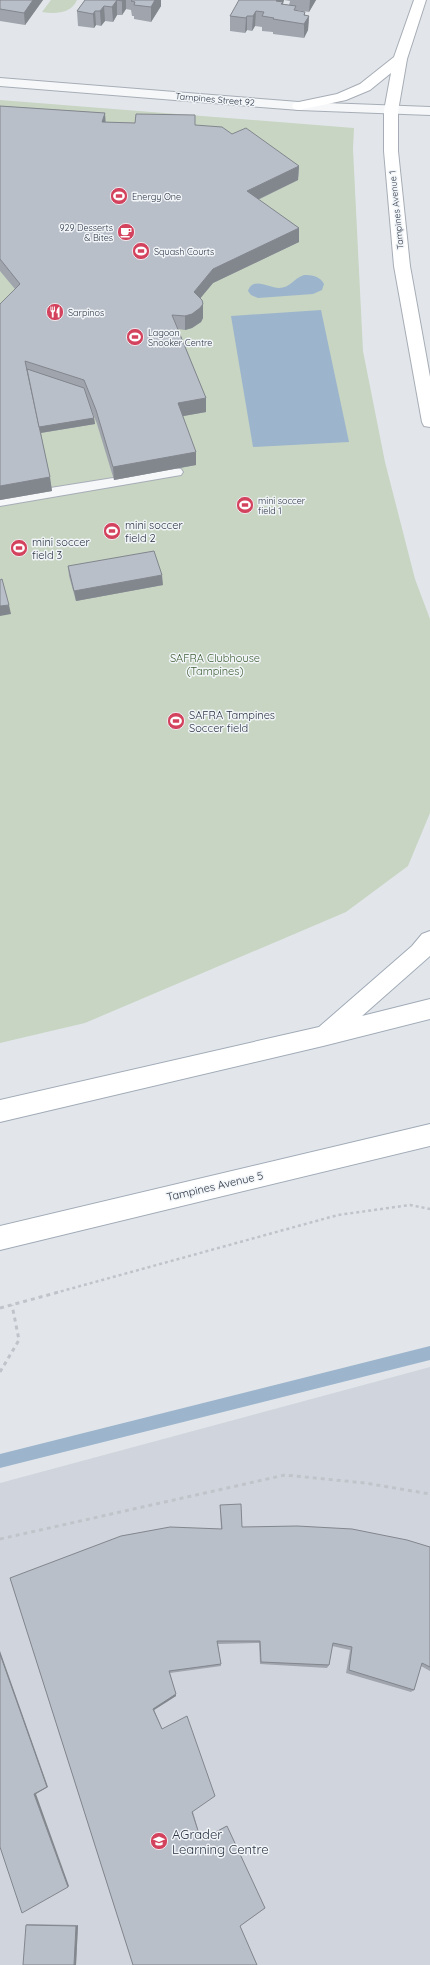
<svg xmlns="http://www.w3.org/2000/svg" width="430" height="1965" font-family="Quicksand,sans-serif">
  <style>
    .built { fill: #d0d5dd }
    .green { fill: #c8d5c3 }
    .water { fill: #9cb5cc }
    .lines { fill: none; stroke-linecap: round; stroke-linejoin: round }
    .stream { fill: #9cb5cc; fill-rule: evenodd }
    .lane-casing { stroke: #a7adb6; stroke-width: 2 }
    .street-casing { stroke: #a7adb6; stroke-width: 2 }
    .secondary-casing { stroke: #a7adb6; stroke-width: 2 }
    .primary-casing { stroke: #a1abb7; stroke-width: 2 }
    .path-far1 { stroke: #c0c4ca; stroke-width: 2.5; stroke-dasharray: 3 3; stroke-linecap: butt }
    .path { stroke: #c0c4ca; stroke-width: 3; stroke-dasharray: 4 4; stroke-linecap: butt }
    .lane { fill: #f5f7f9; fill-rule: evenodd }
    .street { fill: #f5f7f9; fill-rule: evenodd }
    .secondary { fill: #fff; fill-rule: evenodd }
    .primary { fill: #fff; fill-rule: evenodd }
    .wall { fill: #9fa4ad; fill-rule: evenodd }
    .shaded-wall { fill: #82868d }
    .building { fill: #b9bfc9; stroke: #82868d }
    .labels { text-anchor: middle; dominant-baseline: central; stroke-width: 3; stroke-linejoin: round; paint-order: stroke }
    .far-street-label { font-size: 9px; fill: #293444; stroke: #f2f5f8 }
    .far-poi-label { font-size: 9px; fill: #293444; stroke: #f2f5f8; text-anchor: start }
    .poi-label { font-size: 11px; fill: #293444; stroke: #f2f5f8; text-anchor: start }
    .park-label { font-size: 11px; fill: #3f6036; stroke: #f2f5f8 }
    .street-label { font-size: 11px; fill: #293444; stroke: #f2f5f8 }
    .near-poi-label { font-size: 13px; fill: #293444; stroke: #f2f5f8; text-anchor: start }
  </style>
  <rect width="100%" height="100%" fill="#e2e6eb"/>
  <polygon class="built" points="430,1367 430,1965 0,1965 0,1483"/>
  <g class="green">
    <path d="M51,0h26c-6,14 -22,14 -35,12z"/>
    <polygon points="0,100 354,128 353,149 363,351 385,462 415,579 430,619 430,813 408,866 346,912 85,1023 0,1043"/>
  </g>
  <g class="water">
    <path d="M304,275c8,0 16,1 20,9l-2,6 -9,4 -55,4 -7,-3 -3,-4c5,-15 21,-3 31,-3 11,0 15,-10 25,-13z"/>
    <polygon points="321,310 349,442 253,447 231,316"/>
  </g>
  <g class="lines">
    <polygon class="stream" points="430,1346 430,1360 0,1468 0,1454"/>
    <defs>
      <polygon id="lane" points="176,468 181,469 183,472 181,475 0,506 0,496"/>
      <polygon id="street" points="0,78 299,102 430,107 430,115 299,110 0,86"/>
      <polygon id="secondary" points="414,0 426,0 407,59 398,111 398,151 410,266 430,377 430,427 424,426 422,422 394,266 384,151 384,111 391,73 370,90 346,100 299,110 294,109 292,106 294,103 337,94 360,84 394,57"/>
      <g id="primary">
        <polygon points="430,931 430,956 362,1016 430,999 430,1019 323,1046 0,1122 0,1100 319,1027 412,946 422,934"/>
        <polygon points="430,1124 430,1146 0,1250 0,1226"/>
      </g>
    </defs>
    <use href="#lane" class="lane-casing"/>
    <use href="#street" class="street-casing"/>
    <use href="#secondary" class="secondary-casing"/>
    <use href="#primary" class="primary-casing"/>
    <polyline class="path-far1" points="55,1293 338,1215 410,1205 430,1209"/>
    <g class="path">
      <polyline points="0,1308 59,1292"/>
      <polyline points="0,1372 19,1340 12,1305"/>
      <polyline points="0,1539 285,1475 365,1483 430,1494"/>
    </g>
    <use href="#lane" class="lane"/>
    <use href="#street" class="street"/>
    <use href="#secondary" class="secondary"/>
    <use href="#primary" class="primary"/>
  </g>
  <g class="wall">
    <polygon points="0,0 43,0 25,25 0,21"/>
    <polygon points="85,0 161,0 161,6 151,22 134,19 134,16 132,16 131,10 126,9 122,15 117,15 113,22 105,21 101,26 96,25 94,28 78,26 77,11"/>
    <path d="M242,0h74l-7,12 -13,-2 9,5 4,1 -1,14 -4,8 -31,-4v-2l-11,-1v-4l-7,-1 -3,5 -5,-1 -2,3 -15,-2v-15zM284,0l6,1 -1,4 -6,-1z"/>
    <polygon points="0,106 105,113 105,122 195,125 232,134 299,166 298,180 258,200 299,228 299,242 213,283 200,298 203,304 203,318 201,322 192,328 185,330 178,329 206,398 206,412 183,416 196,465 114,480 97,424 87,398 94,418 95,424 41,433 52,491 0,500 0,304 15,289 0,271"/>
    <polygon points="68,566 163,585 76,601 69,576"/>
    <polygon points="220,1505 242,1527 430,1547 430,1671 421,1666 414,1690 411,1692 346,1673 350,1650 332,1646 329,1665 327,1668 260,1664 259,1643 218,1644 221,1666 170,1673 176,1696 154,1710 162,1729 193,1812 201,1840 226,1826 265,1908 240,1926 257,1965 133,1965 10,1578 221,1529"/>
    <polygon points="27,1924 78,1925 76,1965 26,1925"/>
  </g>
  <g class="shaded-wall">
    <polygon points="33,0 43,0 25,25 24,13"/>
    <polygon points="117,0 117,15 113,22 112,7"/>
    <polygon points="122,0 126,0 126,9 122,15"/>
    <polygon points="155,0 161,0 161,6 151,22 151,7"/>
    <polygon points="277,0 284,0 283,3 282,16 276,15"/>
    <polygon points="310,0 316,0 309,12"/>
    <polygon points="104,6 105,21 101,26 100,11"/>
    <polygon points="95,11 96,25 94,28 93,14"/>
    <polygon points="256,11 255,26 252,31 253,16"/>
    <polygon points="305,12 305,23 309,16 308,30 304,38 304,15"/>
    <polygon points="247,16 247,30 245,33 246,18"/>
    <polygon points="105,113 106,127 102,122"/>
    <polygon points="299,166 298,180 246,205 247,191"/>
    <polygon points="299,228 299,242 213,283 194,306 194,292 213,269"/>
    <polygon points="203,304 203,318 201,322 192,328 185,330 185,316"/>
    <polygon points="206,398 206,412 178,417 178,403"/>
    <polygon points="94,418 95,424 40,433 39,427"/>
    <polygon points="196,452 196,465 114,480 113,467"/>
    <polygon points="50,477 52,491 0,500 0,486"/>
    <polygon points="162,575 163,585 76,601 74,591"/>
    <polygon points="9,605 11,614 0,616 0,606"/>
    <polygon points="0,1651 48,1787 36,1794 69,1886 68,1887 34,1794 0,1654"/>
    <polygon points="169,1671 176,1696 154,1710 163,1730 153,1709"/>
    <polygon points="78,1925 76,1965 74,1965 76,1926"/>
  </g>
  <g class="building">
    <polygon points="0,0 33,0 24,13 0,9"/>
    <polygon points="85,0 122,0 122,1 117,0 112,7 104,6 100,11 95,11 93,14 77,11"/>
    <polygon points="132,0 155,0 151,7 134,5 135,2 131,1"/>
    <polygon points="239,0 277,0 276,1 283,2 281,4 296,6 294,10 305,12 304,15 309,16 304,24 273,19 274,18 262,16 264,12 256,11 253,16 247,16 246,18 230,16"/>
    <polygon points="0,106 105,113 102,122 135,123 136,114 195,115 195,125 222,127 232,134 246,128 299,166 247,191 299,228 213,269 194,292 202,300 203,304 200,308 192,314 185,316 172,315 206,398 178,403 196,452 113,467 96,410 84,380 25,361 50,477 0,486 0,304 20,284 0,259"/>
    <polygon points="27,369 84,388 94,418 39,427"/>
    <polygon points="154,551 162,575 74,591 68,566"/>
    <polygon points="2,579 9,605 0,606 0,580"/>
    <polygon points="241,1504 242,1527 297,1526 352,1529 407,1540 430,1547 430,1667 422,1663 414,1690 349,1670 352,1647 333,1643 329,1665 261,1662 260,1641 217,1641 221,1664 169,1671 176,1694 153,1709 162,1729 187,1716 215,1796 192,1812 201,1840 227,1826 265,1908 240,1926 257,1965 133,1965 10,1578 121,1536 170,1527 222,1529 220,1505"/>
    <polygon points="0,1654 47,1787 34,1794 68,1887 22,1913 0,1847"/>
    <polygon points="26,1925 76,1926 74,1965 23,1965"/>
  </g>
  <defs>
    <symbol id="stadium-disc" viewBox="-11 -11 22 22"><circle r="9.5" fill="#d4435e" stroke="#f2f5f8"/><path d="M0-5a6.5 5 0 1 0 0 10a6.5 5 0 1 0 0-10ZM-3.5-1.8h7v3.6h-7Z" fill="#fff"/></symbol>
    <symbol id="cafe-disc" viewBox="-11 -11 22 22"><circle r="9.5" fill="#d4435e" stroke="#f2f5f8"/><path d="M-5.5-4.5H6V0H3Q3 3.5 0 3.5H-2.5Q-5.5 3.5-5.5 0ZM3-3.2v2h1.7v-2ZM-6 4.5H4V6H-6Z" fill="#fff"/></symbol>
    <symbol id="restaurant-disc" viewBox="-11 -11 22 22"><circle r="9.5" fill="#d4435e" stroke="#f2f5f8"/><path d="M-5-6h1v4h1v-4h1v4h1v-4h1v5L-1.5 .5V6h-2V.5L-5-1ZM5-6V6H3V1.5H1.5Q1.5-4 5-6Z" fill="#fff"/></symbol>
    <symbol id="school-disc" viewBox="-11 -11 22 22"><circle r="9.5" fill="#d4435e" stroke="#f2f5f8"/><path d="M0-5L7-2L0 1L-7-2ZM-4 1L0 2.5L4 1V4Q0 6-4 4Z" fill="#fff"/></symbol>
  </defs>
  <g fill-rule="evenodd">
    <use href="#stadium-disc" x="109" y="186" width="20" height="20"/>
    <use href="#cafe-disc" x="116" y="222" width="20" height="20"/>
    <use href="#stadium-disc" x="131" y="241" width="20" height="20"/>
    <use href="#restaurant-disc" x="45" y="302" width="20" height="20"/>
    <use href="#stadium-disc" x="125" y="327" width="20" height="20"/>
    <use href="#stadium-disc" x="235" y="495" width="20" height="20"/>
    <use href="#stadium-disc" x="102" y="521" width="20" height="20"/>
    <use href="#stadium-disc" x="9" y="538" width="20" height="20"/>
    <use href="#stadium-disc" x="166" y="711" width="20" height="20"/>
    <use href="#school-disc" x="149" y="1831" width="20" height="20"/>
  </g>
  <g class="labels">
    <g class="far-street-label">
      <text transform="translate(215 99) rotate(5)">Tampines Street 92</text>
      <text transform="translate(396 210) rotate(-96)">Tampines Avenue 1</text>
    </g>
    <g class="far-poi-label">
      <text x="132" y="196">Energy One</text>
      <text x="113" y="227" text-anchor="end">929 Desserts<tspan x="113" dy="10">&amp; Bites</tspan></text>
      <text x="154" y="251">Squash Courts</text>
      <text x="68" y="312">Sarpinos</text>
      <text x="148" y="332">Lagoon<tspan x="148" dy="10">Snooker Centre</tspan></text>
      <text x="258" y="500">mini soccer<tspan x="258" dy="10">field 1</tspan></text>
    </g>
    <g class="poi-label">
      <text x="125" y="525">mini soccer<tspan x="125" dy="13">field 2</tspan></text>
      <text x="32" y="542">mini soccer<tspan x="32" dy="13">field 3</tspan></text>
      <text x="189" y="715">SAFRA Tampines<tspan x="189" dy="13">Soccer field</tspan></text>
    </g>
    <g class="park-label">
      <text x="215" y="658">SAFRA Clubhouse<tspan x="215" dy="13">(Tampines)</tspan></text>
    </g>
    <g class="street-label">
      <text transform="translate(215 1186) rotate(-13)">Tampines Avenue 5</text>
    </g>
    <g class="near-poi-label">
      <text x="172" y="1834">AGrader<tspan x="172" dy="15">Learning Centre</tspan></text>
    </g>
  </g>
</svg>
